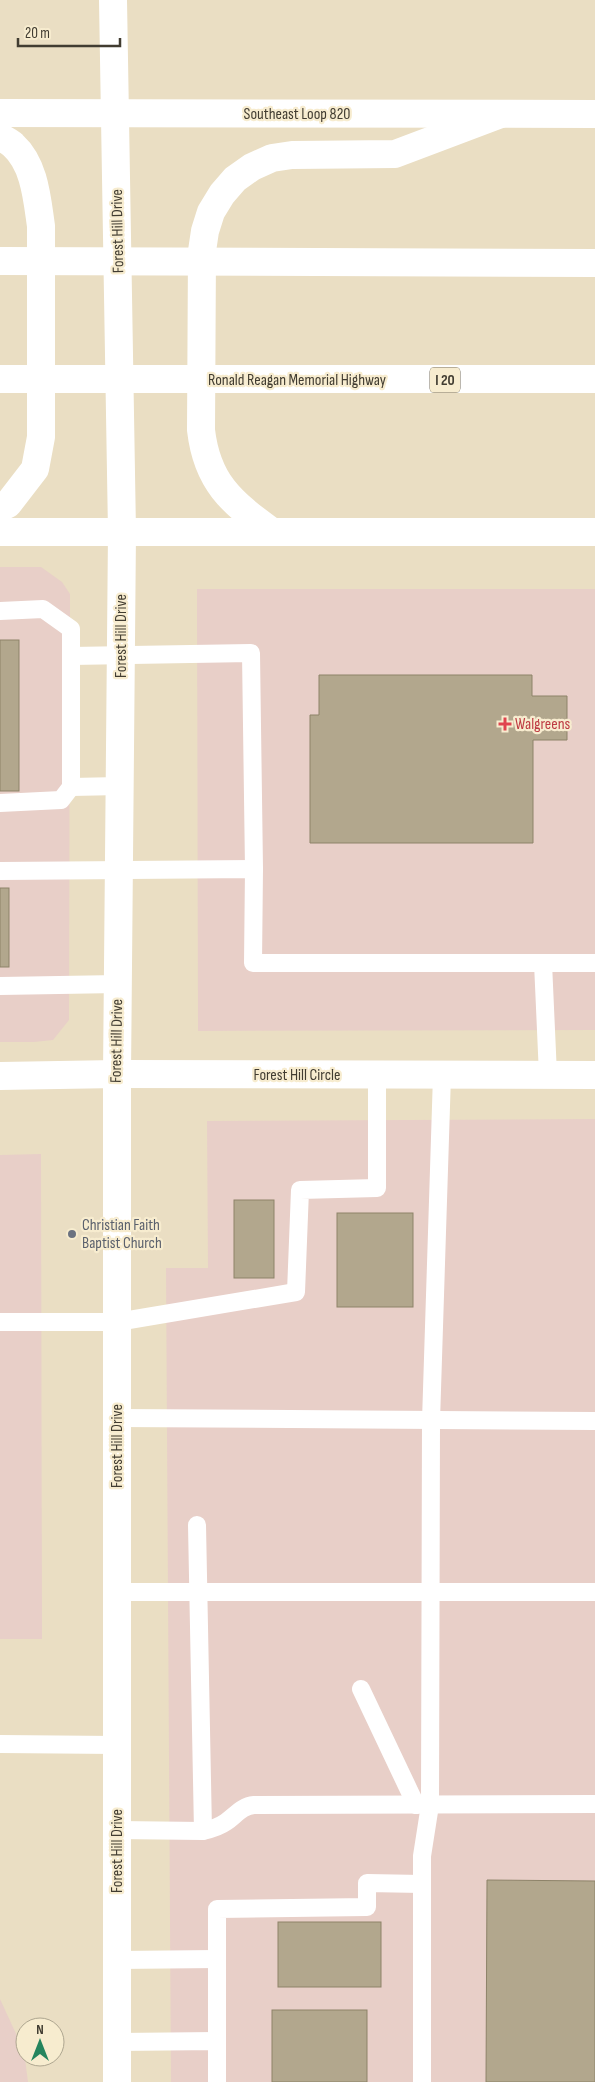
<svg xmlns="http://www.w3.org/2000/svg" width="595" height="2082" font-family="'Sofia Sans Condensed',sans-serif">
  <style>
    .commercial { fill: #e8cfc8 }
    .building { fill: #b2a78d; stroke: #8d8369 }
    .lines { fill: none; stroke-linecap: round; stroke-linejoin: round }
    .lane { stroke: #fff; stroke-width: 18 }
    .secondary { stroke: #fff; stroke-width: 28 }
    .highway { stroke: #fff; stroke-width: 28 }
    .health-dot { fill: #e0444e; stroke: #f7eccf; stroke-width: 2 }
    .worship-dot { fill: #6b7280; stroke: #f7eccf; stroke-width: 2 }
    .labels { text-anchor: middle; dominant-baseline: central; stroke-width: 4.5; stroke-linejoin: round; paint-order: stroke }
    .shield { fill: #f7eccf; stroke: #787160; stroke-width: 1 }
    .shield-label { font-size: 15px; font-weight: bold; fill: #413c31 }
    .street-label { font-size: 16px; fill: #413c31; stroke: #f7eccf }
    .health-label { font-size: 16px; fill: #be3a42; stroke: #f7eccf; text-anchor: start }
    .worship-label { font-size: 16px; fill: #5b616d; stroke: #f7eccf; text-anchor: start }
  </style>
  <rect width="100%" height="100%" fill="#eadec3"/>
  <g class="commercial">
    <polygon points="0,567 41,567 62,582 70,594 69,1020 53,1040 34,1042 0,1042"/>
    <polygon points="197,589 595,589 595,1030 198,1031"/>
    <polygon points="595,1119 595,2082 171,2082 166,1268 208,1268 207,1121"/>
    <polygon points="41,1154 42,1639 0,1639 0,1155"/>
    <polygon points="0,1999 24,2051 28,2082 0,2082"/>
  </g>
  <g class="building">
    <rect x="0" y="640" width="19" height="151"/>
    <polygon points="319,675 532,675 532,696 567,696 567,740 533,740 533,843 310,843 310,715 319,715"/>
    <rect x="0" y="888" width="9" height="79"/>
    <rect x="234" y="1200" width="40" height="78"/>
    <rect x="337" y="1213" width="76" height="94"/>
    <polygon points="487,1880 595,1881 595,2082 486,2082"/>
    <rect x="278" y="1922" width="103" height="65"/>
    <rect x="272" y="2010" width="95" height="72"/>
  </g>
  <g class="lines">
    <g class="lane">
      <polyline points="0,611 43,609 71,629 71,787 61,800 0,803"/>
      <polyline points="71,656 251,653 254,869"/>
      <polyline points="71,787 120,786"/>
      <polyline points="0,871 254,869 253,963 543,963 548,1075"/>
      <polyline points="543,963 595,963"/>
      <polyline points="0,986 118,984"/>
      <polyline points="0,1322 117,1322 296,1292 300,1190 377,1188 377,1075"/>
      <polyline points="117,1418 595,1421"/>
      <polyline points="197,1525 203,1831"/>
      <polyline points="117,1592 595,1592"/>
      <polyline points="361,1689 416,1805"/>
      <polyline points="0,1744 117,1745"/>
      <path d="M117,1830l86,1c9,-2 16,-4 23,-9 10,-7 16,-16 28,-17l341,-1"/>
      <polyline points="117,1960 217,1959"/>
      <polyline points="217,2041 217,1909 367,1907 367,1883 422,1884"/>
      <polyline points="117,2042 217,2041 217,2082"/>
      <polyline points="422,2082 422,1856 430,1805 431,1421 442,1075"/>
    </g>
    <g class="secondary">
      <polyline points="113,0 122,532 117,1074 117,2082"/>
      <polyline points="0,113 595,114"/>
      <path d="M0,137c4,2 10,5 13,8 22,20 24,54 28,81v211l-6,32 -27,35 -8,4"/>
      <path d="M271,531c-40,-29 -64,-49 -70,-101l1,-179 3,-20 6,-19 11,-18 13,-15 17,-12 20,-9 20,-3 103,-1 106,-40"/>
      <polyline points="0,532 122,532"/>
      <polyline points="0,1076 117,1074 595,1075"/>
    </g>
    <g class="highway">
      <polyline points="0,261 595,263"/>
      <polyline points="0,379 595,379"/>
      <polyline points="122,532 595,532"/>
    </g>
  </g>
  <path class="health-dot" d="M502.5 716.5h5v5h5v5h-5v5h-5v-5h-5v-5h5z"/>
  <circle class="worship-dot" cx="72" cy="1234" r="5"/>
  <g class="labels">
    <rect class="shield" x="430" y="367.5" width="30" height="25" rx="4"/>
    <g class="shield-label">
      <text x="445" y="380">I 20</text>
    </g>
    <g class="street-label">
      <text x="297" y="114">Southeast Loop 820</text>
      <text transform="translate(118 231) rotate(-91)">Forest Hill Drive</text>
      <text x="297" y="380">Ronald Reagan Memorial Highway</text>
      <text transform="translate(121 636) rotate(-90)">Forest Hill Drive</text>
      <text transform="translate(117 1041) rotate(-89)">Forest Hill Drive</text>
      <text x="297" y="1075">Forest Hill Circle</text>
      <text transform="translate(117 1446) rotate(-90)">Forest Hill Drive</text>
      <text transform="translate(117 1851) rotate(-90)">Forest Hill Drive</text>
    </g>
    <g class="health-label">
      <text x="515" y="724">Walgreens</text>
    </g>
    <g class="worship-label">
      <text x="82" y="1225">Christian Faith<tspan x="82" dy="18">Baptist Church</tspan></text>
    </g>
  </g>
  <g transform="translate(40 2042)"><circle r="24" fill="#f7eccf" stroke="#aea690"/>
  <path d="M0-4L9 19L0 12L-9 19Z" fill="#25855e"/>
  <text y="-8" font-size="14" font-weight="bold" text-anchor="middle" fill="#413c31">N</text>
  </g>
  <path d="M18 38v8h102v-8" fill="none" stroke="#413c31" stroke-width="2.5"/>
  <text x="25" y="38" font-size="15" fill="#413c31" stroke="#f7eccf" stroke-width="4" paint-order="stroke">20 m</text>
</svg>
